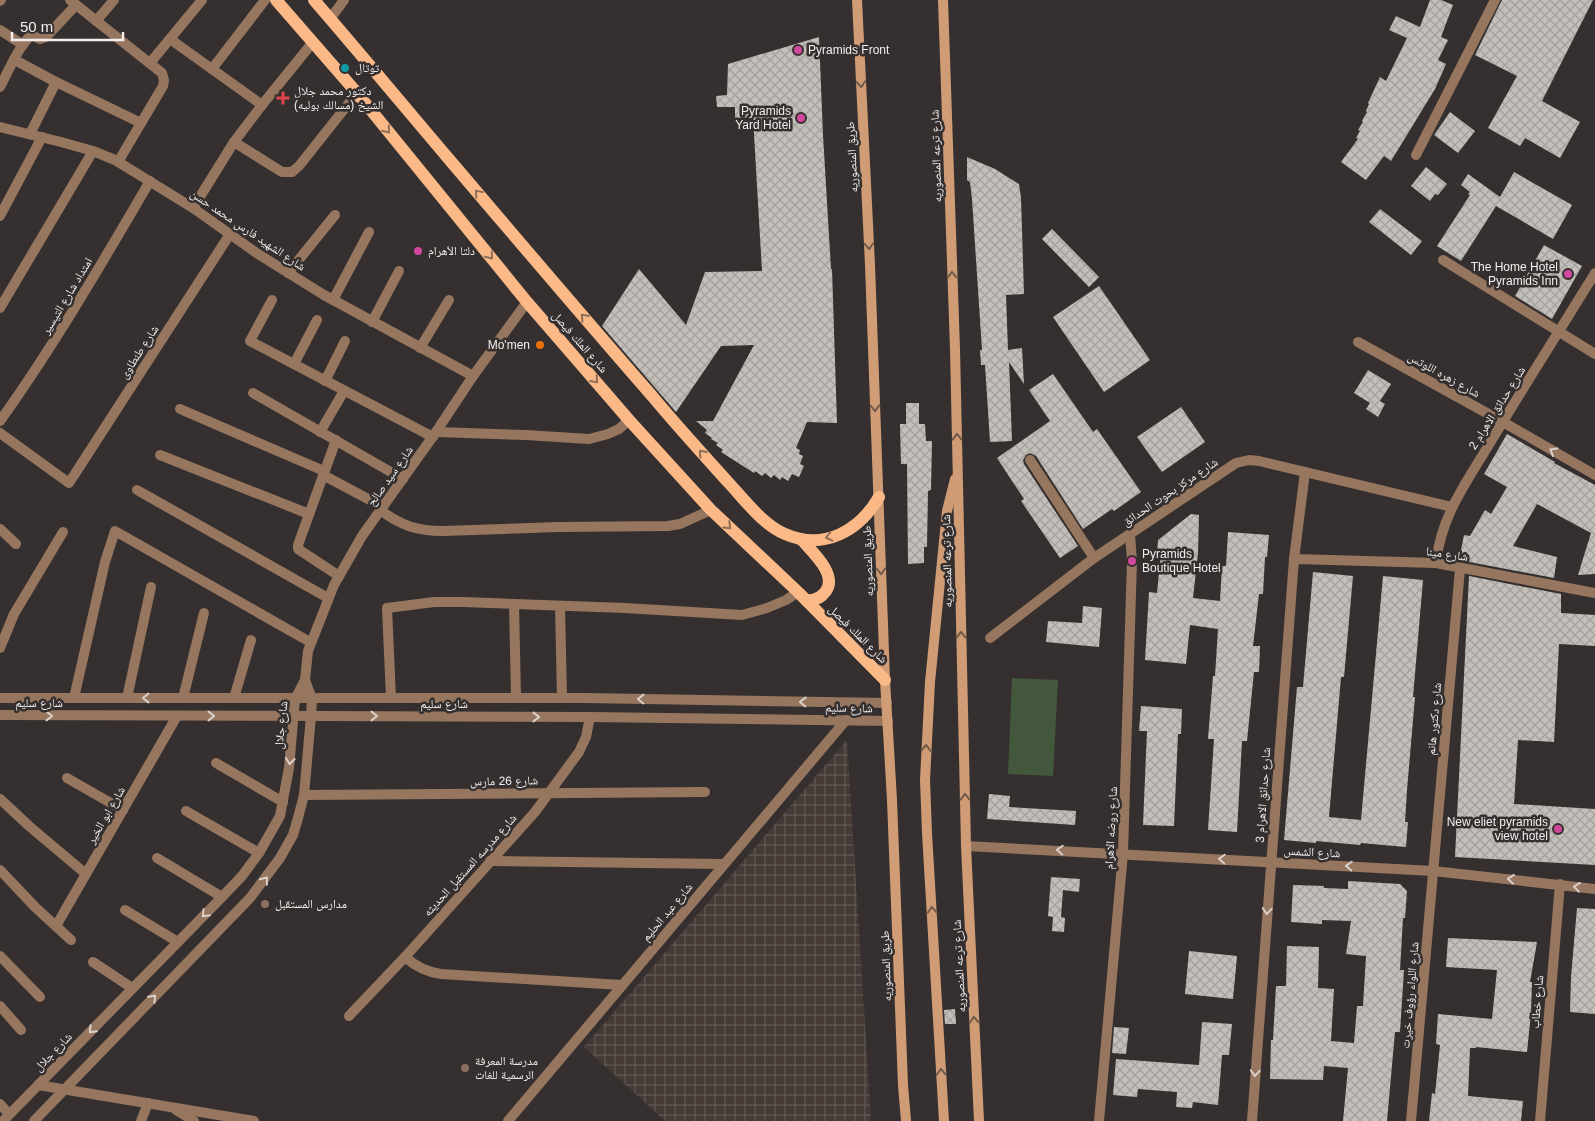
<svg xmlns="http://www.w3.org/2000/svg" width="1595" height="1121" font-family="Arial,'Noto Naskh Arabic',sans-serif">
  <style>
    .industrial { fill: url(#industrial-grid) }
    .garden { fill: #42573c }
    .building { fill: url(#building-cross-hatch) }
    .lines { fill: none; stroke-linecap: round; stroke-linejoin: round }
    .street { stroke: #96765f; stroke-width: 10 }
    .secondary { stroke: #cf9c76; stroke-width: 10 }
    .primary { stroke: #fbb988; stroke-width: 12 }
    .oneway { stroke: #735b4b }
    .oneway2 { stroke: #8e6e57 }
    .oneway3 { stroke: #dad0ca }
    .hotel-dot { fill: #d1479c; stroke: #35302f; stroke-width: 2 }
    .culture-dot { fill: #0f9aa8; stroke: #35302f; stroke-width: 2 }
    .health-dot { fill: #e0444e; stroke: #35302f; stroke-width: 2 }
    .food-dot { fill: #e8710a; stroke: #35302f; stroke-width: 2 }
    .education-dot { fill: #8d6e63; stroke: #35302f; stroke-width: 2 }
    .labels { text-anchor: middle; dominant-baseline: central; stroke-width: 5; stroke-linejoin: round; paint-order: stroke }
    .poi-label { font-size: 12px; fill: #f1eeed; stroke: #35302f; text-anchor: start }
    .street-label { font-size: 12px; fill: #f1eeed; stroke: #35302f }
  </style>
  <defs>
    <pattern id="industrial-grid" width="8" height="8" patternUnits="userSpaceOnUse" patternTransform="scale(1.25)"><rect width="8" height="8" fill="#453a36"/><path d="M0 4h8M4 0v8" fill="none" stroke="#605753"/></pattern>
    <pattern id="building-cross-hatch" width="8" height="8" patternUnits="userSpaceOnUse" patternTransform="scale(1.25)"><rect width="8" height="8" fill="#c2bfba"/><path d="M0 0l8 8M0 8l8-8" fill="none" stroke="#a4a19d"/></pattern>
  </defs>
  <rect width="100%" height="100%" fill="#35302f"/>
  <polygon class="industrial" points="847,740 871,1121 665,1121 584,1047"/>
  <polygon class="garden" points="1012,678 1058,680 1053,776 1008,774"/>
  <g class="building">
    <polygon points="1430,0 1441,0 1453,5 1441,37 1448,40 1438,60 1446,64 1435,89 1391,161 1384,156 1366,180 1341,162 1358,139 1356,138 1360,131 1358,130 1363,122 1362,121 1367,112 1366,111 1369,104 1368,103 1380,77 1386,81 1407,38 1389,30 1396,16 1420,27"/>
    <polygon points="1502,0 1593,0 1542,101 1580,122 1560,158 1525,138 1520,146 1488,128 1517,76 1475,55"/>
    <polygon points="819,37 823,135 831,269 832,269 837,423 807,422 796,448 800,450 799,454 803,456 800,464 804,466 799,477 792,474 788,481 782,477 780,480 774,475 771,478 765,473 762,476 755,471 754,473 721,452 723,450 716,445 718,443 711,439 712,438 705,433 707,430 696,421 713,421 754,345 721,346 676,412 602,326 639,269 686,325 705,272 762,271 753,117 735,118 735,107 717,107 716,96 727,95 728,64"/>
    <polygon points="1450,112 1475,131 1458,153 1434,135"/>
    <polygon points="967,157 995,169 1019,184 1021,198 1024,294 1006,295 1008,350 1022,348 1024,384 1009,362 1012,441 990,442 985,365 981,365 980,350 982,350 972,199 970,182 967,180"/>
    <polygon points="1426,167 1447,184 1438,195 1435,194 1430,201 1411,186"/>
    <polygon points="1514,172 1572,205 1553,239 1496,206 1461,261 1437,246 1470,195 1468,194 1470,192 1461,185 1468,174 1500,197"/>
    <polygon points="1380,209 1422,241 1411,255 1369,222"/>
    <polygon points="1052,229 1099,277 1089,287 1042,239"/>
    <polygon points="1544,245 1582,266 1552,319 1515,296"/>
    <polygon points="1099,286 1150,360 1104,392 1053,317"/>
    <polygon points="1368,370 1391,384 1380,401 1385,404 1378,417 1366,409 1370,403 1354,393"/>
    <polygon points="1053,374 1093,432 1097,429 1141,492 1114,511 1112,509 1083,529 1036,456 1030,453 1026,455 1023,460 1024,464 1078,546 1060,558 1021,501 1024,499 997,458 1050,421 1029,390"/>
    <polygon points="906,403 919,403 919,424 925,424 926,441 932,441 931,490 928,491 927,547 924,547 924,563 908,564 907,464 901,464 900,424 906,424"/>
    <polygon points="1181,407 1205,442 1162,472 1137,437"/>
    <polygon points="1507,434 1555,462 1554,463 1595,485 1595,574 1578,575 1591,533 1537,504 1513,546 1557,557 1554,578 1459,560 1464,535 1470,536 1485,510 1491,514 1507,487 1484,474"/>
    <polygon points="1191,514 1199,515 1198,553 1193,598 1220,601 1222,566 1226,566 1228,532 1269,535 1267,557 1265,557 1263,594 1259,594 1253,646 1260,646 1259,672 1254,672 1247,741 1242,741 1237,832 1208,830 1214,739 1208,739 1213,676 1215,676 1218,629 1190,625 1186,664 1145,660 1149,592 1157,593 1161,552 1157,552 1158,540"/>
    <polygon points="1313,572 1353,576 1344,677 1341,677 1329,817 1361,820 1383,576 1423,580 1413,697 1415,697 1407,790 1405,822 1408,822 1406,847 1361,843 1360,845 1316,841 1316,843 1284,840 1297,687 1303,687"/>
    <polygon points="1469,576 1561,594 1561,613 1595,615 1595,646 1559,644 1554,742 1518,740 1514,804 1595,809 1595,865 1455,857"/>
    <polygon points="1083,606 1102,608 1099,647 1046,642 1048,621 1082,623"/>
    <polygon points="1141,706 1182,709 1181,734 1178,734 1174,826 1143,825 1147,731 1139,731"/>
    <polygon points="989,794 1010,796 1009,807 1076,811 1075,825 987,819"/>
    <polygon points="1051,877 1080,879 1079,892 1063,890 1061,917 1065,918 1064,932 1052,931 1053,917 1048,916"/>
    <polygon points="1348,881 1400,884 1407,891 1405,918 1403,918 1400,970 1404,970 1400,1032 1395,1032 1387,1121 1343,1121 1348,1068 1324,1066 1323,1080 1270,1079 1271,1040 1273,1040 1276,986 1286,986 1287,946 1319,947 1318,988 1334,989 1331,1041 1354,1043 1357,1006 1363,1006 1366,956 1346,954 1351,921 1322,920 1322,924 1291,922 1293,885 1324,886 1324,888 1348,889"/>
    <polygon points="1577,908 1595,909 1595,1014 1570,1012 1571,977"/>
    <polygon points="1448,938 1537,942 1530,982 1532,982 1531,1013 1527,1052 1476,1047 1476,1048 1470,1048 1468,1096 1523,1101 1521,1121 1429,1121 1432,1093 1435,1094 1440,1045 1436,1044 1438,1014 1492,1019 1497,970 1446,967"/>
    <polygon points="1189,951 1237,956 1233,999 1185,994"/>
    <polygon points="955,1009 956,1024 945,1024 944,1010"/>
    <polygon points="1202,1022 1232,1024 1229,1055 1222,1055 1218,1105 1193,1102 1192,1108 1176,1107 1177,1092 1138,1089 1137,1097 1113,1095 1116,1059 1199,1065"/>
    <polygon points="1114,1027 1129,1028 1126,1054 1112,1053"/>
  </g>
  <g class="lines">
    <g class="street">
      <polyline points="70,0 162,73 164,80 163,86 118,162"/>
      <polyline points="0,1 1,0"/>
      <polyline points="330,19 344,0"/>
      <polyline points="96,21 114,0"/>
      <polyline points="0,30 23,45"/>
      <polyline points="170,39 262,105"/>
      <polyline points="15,60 52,80 141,123"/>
      <polyline points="150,63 202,0"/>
      <polyline points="212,69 265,0"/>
      <path d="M0,87c9,-17 17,-38 31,-52l9,4 6,-2 30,-32"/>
      <polyline points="0,127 61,142 93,151 115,160 193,208 258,254 324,295 473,376"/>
      <polyline points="30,134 56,82"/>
      <polyline points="234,142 282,172 292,172 299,166 357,93"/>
      <polyline points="1416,155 1495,0"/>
      <polyline points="193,208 234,142 262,105 313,42"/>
      <polyline points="0,216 42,137"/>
      <polyline points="1443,260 1595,354"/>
      <polyline points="288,273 335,215"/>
      <polyline points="272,300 250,341 433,437"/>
      <polyline points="333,300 369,232"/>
      <polyline points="0,308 93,151"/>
      <polyline points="372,322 399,271"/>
      <polyline points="1358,342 1503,422 1595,475"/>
      <polyline points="420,348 449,300"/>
      <polyline points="294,364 317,320"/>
      <polyline points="325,381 345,341"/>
      <polyline points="253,393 403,479"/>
      <polyline points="180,409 324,471"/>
      <path d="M0,421c55,-77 102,-158 150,-240"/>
      <polyline points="320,432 344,391"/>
      <polyline points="436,432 526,435 589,439 608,434 619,429 629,420"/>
      <polyline points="0,433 69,483 230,234"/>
      <polyline points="336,440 298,545 298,549 339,576"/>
      <polyline points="160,455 309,514"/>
      <polyline points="1030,460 1094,558"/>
      <polyline points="323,475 383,507"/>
      <polyline points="137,490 328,598"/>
      <path d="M380,510c22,16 37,21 63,21l116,-4 109,-1 12,-2 31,-14"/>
      <polyline points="0,529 16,544"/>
      <polyline points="1294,559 1436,563 1595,593"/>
      <path d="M1436,563c5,-47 30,-80 54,-120 34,-57 70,-113 105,-170"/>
      <polyline points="514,604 516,698"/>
      <polyline points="560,606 562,698"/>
      <polyline points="990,638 1094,558 1236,463 1249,460 1259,461 1452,507"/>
      <polyline points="0,648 14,614 63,532"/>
      <polyline points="0,698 585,698 887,703"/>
      <polyline points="74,698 105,562 115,531 310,642"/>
      <polyline points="127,698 151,587"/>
      <polyline points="183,698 204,613"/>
      <polyline points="234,698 251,640"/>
      <polyline points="391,698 387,608 434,602 464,602 625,608 742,615 767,608 786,600 798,592"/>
      <polyline points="0,715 590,717 888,721"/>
      <polyline points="216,763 283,802"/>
      <polyline points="67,778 123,810"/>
      <polyline points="304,795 705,792"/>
      <polyline points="0,799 29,826 86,874"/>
      <polyline points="186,811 259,853"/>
      <polyline points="966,846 1433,871 1595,889"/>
      <polyline points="157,858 222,897"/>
      <polyline points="490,861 724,864"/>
      <polyline points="0,870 35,907 71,940"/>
      <polyline points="125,910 178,942"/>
      <polyline points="56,926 177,716"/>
      <polyline points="0,956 40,997"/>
      <path d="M405,957c11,10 22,15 36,17l181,11"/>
      <polyline points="93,962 132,988"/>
      <polyline points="0,1006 21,1030"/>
      <polyline points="349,1016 405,957 535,812 579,752 586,737 590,717"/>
      <polyline points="38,1085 254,1121"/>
      <polyline points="0,1104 9,1114"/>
      <polyline points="176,1110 194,1121"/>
      <polyline points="3,1121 222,897 242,876 259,853 280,816 289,768 295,699 305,680"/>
      <polyline points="34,1121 250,898 280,858 293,835 298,818 304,795 311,716 312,699 305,680 308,651 334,585 362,536 436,432 473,376 527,302"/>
      <polyline points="141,1121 148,1103"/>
      <polyline points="508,1121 846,720"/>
      <polyline points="1099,1121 1123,853 1132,561 1130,534"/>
      <polyline points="1252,1121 1294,559 1305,472"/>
      <polyline points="1411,1121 1460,569"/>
      <polyline points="1540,1121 1560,884"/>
    </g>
    <g class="secondary">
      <polyline points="857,0 870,265 885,680 892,800 903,1085 906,1121"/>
      <polyline points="943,0 955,349 966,846 979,1121"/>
      <polyline points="944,1121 927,833 925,780 930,682 947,511 955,479"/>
    </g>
    <g class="primary">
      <polyline points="276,0 357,93 527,302 629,420 711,510 798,592 885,680"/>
      <path d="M314,0c45,52 89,105 134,158 68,80 136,160 205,239 24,29 49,56 74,84 17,18 35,43 58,53 39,17 74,-3 94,-37"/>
      <path d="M801,539c10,12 37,35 25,52 -5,7 -12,10 -20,9"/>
    </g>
  </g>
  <defs><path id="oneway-chevron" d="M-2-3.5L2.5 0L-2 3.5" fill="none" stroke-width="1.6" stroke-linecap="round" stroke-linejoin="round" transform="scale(1.25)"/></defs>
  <g class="oneway">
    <use href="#oneway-chevron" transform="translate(861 84) rotate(87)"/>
    <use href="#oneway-chevron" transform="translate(869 246) rotate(87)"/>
    <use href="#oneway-chevron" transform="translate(952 275) rotate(-92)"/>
    <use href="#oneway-chevron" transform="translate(875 408) rotate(88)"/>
    <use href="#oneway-chevron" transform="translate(957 437) rotate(-91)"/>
    <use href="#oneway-chevron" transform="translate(881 571) rotate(88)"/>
    <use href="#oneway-chevron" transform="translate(961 635) rotate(-91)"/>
    <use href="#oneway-chevron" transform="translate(926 748) rotate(-88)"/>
    <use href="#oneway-chevron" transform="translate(965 797) rotate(-91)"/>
    <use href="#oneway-chevron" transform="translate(932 910) rotate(-93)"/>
    <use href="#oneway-chevron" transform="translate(974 1020) rotate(-93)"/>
    <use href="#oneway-chevron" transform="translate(941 1072) rotate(-93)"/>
  </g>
  <g class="oneway2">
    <use href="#oneway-chevron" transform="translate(387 130) rotate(51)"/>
    <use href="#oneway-chevron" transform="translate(478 193) rotate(-130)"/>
    <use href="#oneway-chevron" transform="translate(490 256) rotate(51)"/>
    <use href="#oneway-chevron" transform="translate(584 317) rotate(-131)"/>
    <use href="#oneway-chevron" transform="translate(595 380) rotate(49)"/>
    <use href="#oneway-chevron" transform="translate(702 453) rotate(-132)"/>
    <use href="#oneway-chevron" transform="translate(728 526) rotate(44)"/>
    <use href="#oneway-chevron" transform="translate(829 537) rotate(166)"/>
  </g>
  <g class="oneway3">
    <use href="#oneway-chevron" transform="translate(1553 451) rotate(-150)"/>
    <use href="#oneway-chevron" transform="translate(146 698) rotate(-180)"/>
    <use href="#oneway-chevron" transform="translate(641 699) rotate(-179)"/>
    <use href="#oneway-chevron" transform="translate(803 702) rotate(-179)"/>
    <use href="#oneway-chevron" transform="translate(49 716)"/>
    <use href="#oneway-chevron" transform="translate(211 716)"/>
    <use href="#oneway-chevron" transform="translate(374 716)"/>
    <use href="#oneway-chevron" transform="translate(536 717)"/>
    <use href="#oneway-chevron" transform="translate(290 761) rotate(96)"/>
    <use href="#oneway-chevron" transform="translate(1060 850) rotate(-177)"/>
    <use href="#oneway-chevron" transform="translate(1222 859) rotate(-177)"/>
    <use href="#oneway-chevron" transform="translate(1349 866) rotate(-177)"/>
    <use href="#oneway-chevron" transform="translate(1511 879) rotate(-174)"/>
    <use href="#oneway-chevron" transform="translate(265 880) rotate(-52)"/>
    <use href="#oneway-chevron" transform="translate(1577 887) rotate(-173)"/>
    <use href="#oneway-chevron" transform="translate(1267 911) rotate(94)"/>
    <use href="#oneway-chevron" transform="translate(205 914) rotate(134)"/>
    <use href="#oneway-chevron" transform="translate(153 998) rotate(-46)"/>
    <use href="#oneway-chevron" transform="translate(92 1030) rotate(134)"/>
    <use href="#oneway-chevron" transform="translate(1255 1073) rotate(94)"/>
  </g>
  <g class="hotel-dot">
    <circle cx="798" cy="50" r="5"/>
    <circle cx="801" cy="118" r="5"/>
    <circle cx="418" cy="251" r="5"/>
    <circle cx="1568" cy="274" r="5"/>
    <circle cx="1132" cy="561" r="5"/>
    <circle cx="1558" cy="829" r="5"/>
  </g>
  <circle class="culture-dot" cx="345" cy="68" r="5"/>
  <path class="health-dot" d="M280.5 90.5h5v5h5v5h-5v5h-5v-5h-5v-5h5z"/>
  <circle class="food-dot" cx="540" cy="345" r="5"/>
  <g class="education-dot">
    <circle cx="265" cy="904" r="5"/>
    <circle cx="465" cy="1068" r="5"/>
  </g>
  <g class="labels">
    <g class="poi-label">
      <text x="808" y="50">Pyramids Front</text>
      <text x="355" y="68">توتال</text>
      <text x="294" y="91">دكتور محمد جلال<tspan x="294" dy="14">الشيخ (مسالك بوليه)</tspan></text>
      <text x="791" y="111" text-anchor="end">Pyramids<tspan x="791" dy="14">Yard Hotel</tspan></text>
      <text x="428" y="251">دلتا الأهرام</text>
      <text x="1558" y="267" text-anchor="end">The Home Hotel<tspan x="1558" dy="14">Pyramids Inn</tspan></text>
      <text x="530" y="345" text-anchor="end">Mo'men</text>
      <text x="1142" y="554">Pyramids<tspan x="1142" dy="14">Boutique Hotel</tspan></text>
      <text x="1548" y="822" text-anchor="end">New eliet pyramids<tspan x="1548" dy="14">view hotel</tspan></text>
      <text x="275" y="904">مدارس المستقبل</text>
      <text x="475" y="1061">مدرسة المعرفة<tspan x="475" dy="14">الرسمية للغات</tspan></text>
    </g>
    <g class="street-label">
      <text transform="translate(936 156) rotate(-92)">شارع ترعه المنصوريه</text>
      <text transform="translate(852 157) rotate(-93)">طريق المنصوريه</text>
      <text transform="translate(248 230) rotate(34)">شارع الشهيد فارس محمد حسن</text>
      <text transform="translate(67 296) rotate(-59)">امتداد شارع التيسير</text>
      <text transform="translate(580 342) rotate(49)">شارع الملك فيصل</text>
      <text transform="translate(139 352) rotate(-57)">شارع طنطاوى</text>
      <text transform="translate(1444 375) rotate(29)">شارع زهره اللوتس</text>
      <text transform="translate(1497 408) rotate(-58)">شارع حدائق الاهرام 2</text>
      <text transform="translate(390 476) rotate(-55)">شارع سيد صالح</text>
      <text transform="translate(1170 492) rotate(-34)">شارع مركز بحوث الحدائق</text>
      <text transform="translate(1447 554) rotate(8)">شارع مينا</text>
      <text transform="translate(868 561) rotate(-92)">طريق المنصوريه</text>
      <text transform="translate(947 561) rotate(-91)">شارع ترعه المنصوريه</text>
      <text transform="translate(858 634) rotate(45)">شارع الملك فيصل</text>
      <text x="39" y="703">شارع سليم</text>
      <text x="444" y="704">شارع سليم</text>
      <text transform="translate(849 708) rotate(1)">شارع سليم</text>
      <text transform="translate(1434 719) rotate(-85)">شارع دكتور هانم</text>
      <text transform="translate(281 725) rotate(-84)">شارع جلال</text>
      <text transform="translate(504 781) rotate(-1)">شارع 26 مارس</text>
      <text transform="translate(1263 795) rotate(-86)">شارع حدائق الاهرام 3</text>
      <text transform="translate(106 815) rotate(-60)">شارع ابو الخير</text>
      <text transform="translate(1111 828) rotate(-87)">شارع روضه الاهرام</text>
      <text transform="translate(1312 852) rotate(3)">شارع الشمس</text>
      <text transform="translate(470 865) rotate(-48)">شارع مدرسه المستقبل الحديثه</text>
      <text transform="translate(667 912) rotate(-50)">شارع عبد الحليم</text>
      <text transform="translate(886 966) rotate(-92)">طريق المنصوريه</text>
      <text transform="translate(959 966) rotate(-93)">شارع ترعه المنصوريه</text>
      <text transform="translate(1410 995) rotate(-85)">شارع اللواء رؤوف خيرت</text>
      <text transform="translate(1537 1002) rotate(-85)">شارع خطاب</text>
      <text transform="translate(53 1052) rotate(-46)">شارع جلال</text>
    </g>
  </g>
  <path d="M12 32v8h111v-8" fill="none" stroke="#f1eeed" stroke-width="2.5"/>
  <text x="20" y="32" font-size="15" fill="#f1eeed" stroke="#35302f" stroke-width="4" paint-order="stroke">50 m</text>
</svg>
